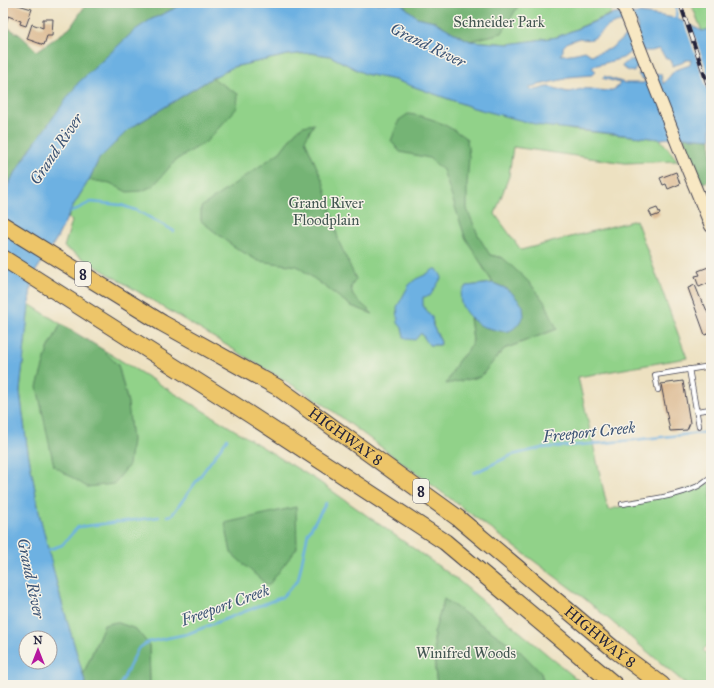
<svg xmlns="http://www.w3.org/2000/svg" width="714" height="688" font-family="'IM FELL Great Primer',serif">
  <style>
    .green { fill: #91d289; stroke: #5a7a62; fill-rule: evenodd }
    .forest { fill: #74b475; stroke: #4b6b58 }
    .water { fill: #6db1e2; stroke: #486a8e; fill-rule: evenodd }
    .pier { fill: #ede1c1 }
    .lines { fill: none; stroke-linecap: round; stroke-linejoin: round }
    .stream { stroke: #6db1e2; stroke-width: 2.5 }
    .building { fill: #debd96 }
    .service-casing { stroke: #403f4f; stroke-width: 6 }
    .secondary-casing { stroke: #403f4f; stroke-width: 14 }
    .motorway-casing { stroke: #403f4f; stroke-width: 18 }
    .service { stroke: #fff; stroke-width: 4.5 }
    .secondary { stroke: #f8e8c3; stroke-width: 12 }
    .motorway { stroke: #edc569; stroke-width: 16 }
    .rail-casing { stroke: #22223b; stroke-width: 4 }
    .rail { stroke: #f7f3e8; stroke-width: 2.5; stroke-dasharray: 8; stroke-linecap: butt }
    .labels { text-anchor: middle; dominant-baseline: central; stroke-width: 3; stroke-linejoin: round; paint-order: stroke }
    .shield { fill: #f7f3e8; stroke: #62616f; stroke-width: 1 }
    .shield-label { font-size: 14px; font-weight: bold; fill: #22223b }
    .park-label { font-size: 15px; fill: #435752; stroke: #f7f3e8 }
    .street-label { font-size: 15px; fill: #22223b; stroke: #f7f3e8 }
    .water-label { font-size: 16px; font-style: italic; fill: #3c5475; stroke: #f7f3e8 }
  </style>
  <rect width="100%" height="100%" fill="#f7f3e8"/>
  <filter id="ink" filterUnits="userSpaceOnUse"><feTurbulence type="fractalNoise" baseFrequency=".025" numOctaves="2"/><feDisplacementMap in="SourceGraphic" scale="8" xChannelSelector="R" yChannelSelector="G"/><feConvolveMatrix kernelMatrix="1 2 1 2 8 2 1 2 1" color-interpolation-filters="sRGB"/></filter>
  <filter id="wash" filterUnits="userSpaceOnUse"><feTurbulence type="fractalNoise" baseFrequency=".012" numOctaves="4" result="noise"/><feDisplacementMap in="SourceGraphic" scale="16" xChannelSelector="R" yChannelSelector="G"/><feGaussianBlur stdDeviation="0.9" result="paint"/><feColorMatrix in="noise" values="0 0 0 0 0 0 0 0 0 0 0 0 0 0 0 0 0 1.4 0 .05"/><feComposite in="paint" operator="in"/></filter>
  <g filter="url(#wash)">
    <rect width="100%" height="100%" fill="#ede1c1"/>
    <g class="green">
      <polygon points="406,3 615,3 617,8 610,11 611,14 557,37 510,44 470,41 474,40"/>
      <polygon points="691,3 711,3 711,29 702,31"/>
      <path d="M310,53l20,3 35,18 30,6 79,28 99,22 87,9 18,22 -53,2 -112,-16 -4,29 -14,38 26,36 115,-30 51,138 -109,19 30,133 103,-27v159l-8,8 8,8v27h-24l-102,-86 -263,-196 -258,-156 8,-26 -4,-3 5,-12 16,-26 123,-102 21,-11 55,-12zM490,255l13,3 54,71 -53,20 -24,28 -22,-16 10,-11 5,-9 -6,-55 26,-3 -12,-19zM433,322v4l8,16 -1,3h-11z"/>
      <polygon points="29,304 61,324 48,349 128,403 118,365 102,349 318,481 454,577 584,685 544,685 541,673 434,633 435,668 437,685 150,685 149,645 104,625 83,675 60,596 40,517 27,446 20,391"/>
    </g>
    <g class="forest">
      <polygon points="87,3 186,3 150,20 31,148 9,183 3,181 3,25 20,35 37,51 70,28"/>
      <polygon points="400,3 520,3 502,33 470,41 454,33 434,21 417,17"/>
      <polygon points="212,78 238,94 237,108 206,142 176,160 153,186 142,191 127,192 110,183 89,180 99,159 129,129"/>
      <path d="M408,114c23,2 41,12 59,25l2,18 -2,28v24l12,28 11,18 13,3 27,25 16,21 11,25 -53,20 -24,28 -34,7 12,-23 10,-11 5,-9 -3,-23 14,9 23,5 -2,-44 -12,-5 -28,-46 -22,-67 -14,-12 -29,-6 -9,-11 8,-21z"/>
      <polygon points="314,124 305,140 324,184 339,242 356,279 351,287 353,296 373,314 351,306 297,266 258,261 233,246 201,221 201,207 280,152 296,131 303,126"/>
      <polygon points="683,137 711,139 711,181 701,183"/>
      <polygon points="61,324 102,349 118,365 128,403 132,440 129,465 114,484 87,487 54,466 37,387 48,349"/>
      <polygon points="296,507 297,548 268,586 231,553 225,523"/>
      <polygon points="444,599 520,651 541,673 544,685 437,685 435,668 434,633"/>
      <polygon points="116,622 136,629 149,645 150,685 86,685 83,675 104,625"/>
    </g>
    <g class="water">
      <path d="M186,3h214l17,14 17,4 20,12 16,8 39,3 48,-7 56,-23 28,-1 35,5 26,13 9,-2v110l-28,-2 -23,2 -118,-13 -68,-18 -79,-28 -30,-6 -35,-18 -20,-3 -22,2 -55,12 -21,11 -83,51 -30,30 -10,21 -16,26 -17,34 -24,37 -12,114 7,55 13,71 20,79 26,89h-83v-486l6,-16 22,-35 47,-65 57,-53 15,-10zM636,21l2,8 -11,6 -17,14 -19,6 -6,-4c-8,2 -17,4 -25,4l3,-4v-4l5,-5 12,-4c17,7 20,-10 33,-14 7,-3 16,-2 23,-3zM659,49l6,8 7,5v4l10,-3 4,-3h5l-1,5 -15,5 -12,14 -2,-10 -18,-2 -5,2 2,3 6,3 -2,3h-19l-21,-7 -2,2 18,5c-6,14 -26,4 -37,6 -5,0 -10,3 -15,3 -6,-1 -12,-4 -18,-5 -7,-1 -14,6 -21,1l1,-1 35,-8 3,-2 24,-2 4,-4 -4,-3 2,-2 29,-8 9,-7h19zM26,638h24v24h-24z"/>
      <path d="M630,60c5,0 10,1 11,6l-6,3 -1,3 -5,-1 -7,-4 1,-3z"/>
      <polygon points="434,269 437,269 442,277 430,296 423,297 423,306 432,317 433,326 441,342 440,345 429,345 421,333 415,340 407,339 404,337 402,328 398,323 397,307 409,285 416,279 425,275"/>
      <path d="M493,283l12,5 8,6 10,12 1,10c-4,5 -8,13 -15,15 -4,1 -9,0 -13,-1 -4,-1 -8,-2 -12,-3 -13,-5 -35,-29 -17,-41z"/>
    </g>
    <polygon class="pier" points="683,19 690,23 711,83 711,100"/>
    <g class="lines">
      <g class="stream">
        <polyline points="676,18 677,3"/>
        <polyline points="71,212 91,202 121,205 138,211 174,231"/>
        <polyline points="474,473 512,455 542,448 604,443 711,432"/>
        <polyline points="167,516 172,515 227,439"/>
        <polyline points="48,550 62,545 78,527 159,517"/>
        <polyline points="120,685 138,649 148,642 187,634 282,597 298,580 308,533 326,503"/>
      </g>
    </g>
    <g id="blocks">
      <g class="building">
        <polygon points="3,3 11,3 32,9 26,26 20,24 21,21 8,16 5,28 3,28"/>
        <polygon points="43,19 53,19 52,36 47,36 44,45 27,39 32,24 43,28"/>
        <polygon points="676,172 680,184 668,189 666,184 663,185 660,178"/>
        <polygon points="657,208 660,214 652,217 649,211"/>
        <polygon points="711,266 711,282 699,287 695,276 700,275 698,271"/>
        <polygon points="695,285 703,305 704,304 710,318 711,318 711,333 705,335 688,288"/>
        <polygon points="683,381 690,423 687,430 670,431 661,384"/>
      </g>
    </g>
  </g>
  <g filter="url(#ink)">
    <use href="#blocks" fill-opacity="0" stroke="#403f4f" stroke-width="1"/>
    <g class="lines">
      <defs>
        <g id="service">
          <polyline points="689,369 699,426"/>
          <polyline points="658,390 655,375 711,366"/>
          <polyline points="697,411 711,409"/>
          <path d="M622,504c23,-4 53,-7 74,-17 5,-2 10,-7 15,-10"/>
        </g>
        <polyline id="secondary" points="622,3 683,158 711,226"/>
        <g id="motorway">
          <path id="s1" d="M3,225l159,98 115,64 181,131 157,132 47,35"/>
          <polyline points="3,258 249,414 445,542 615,685"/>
        </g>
      </defs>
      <use href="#service" class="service-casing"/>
      <use href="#secondary" class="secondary-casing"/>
      <use href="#motorway" class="motorway-casing"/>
      <use href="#service" class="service"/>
      <use href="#secondary" class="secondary"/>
      <use href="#motorway" class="motorway"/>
      <defs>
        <polyline id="rail" points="680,3 711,94"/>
      </defs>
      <use href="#rail" class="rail-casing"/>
      <use href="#rail" class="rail"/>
    </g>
  </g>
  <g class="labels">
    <g class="shield">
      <rect x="75" y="262" width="16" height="24" rx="3"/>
      <rect x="413" y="479" width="16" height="24" rx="3"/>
    </g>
    <g class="shield-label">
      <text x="83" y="274">8</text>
      <text x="421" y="491">8</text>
    </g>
    <g class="park-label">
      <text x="499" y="22">Schneider Park</text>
      <text x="326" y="203">Grand River<tspan x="326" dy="17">Floodplain</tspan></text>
      <text x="466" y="653">Winifred Woods</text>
    </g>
    <g class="street-label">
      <text stroke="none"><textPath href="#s1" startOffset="403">HIGHWAY 8</textPath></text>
      <text stroke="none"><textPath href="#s1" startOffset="727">HIGHWAY 8</textPath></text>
    </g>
    <g class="water-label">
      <text transform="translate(428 45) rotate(26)">Grand River</text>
      <text transform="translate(56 149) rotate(-56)">Grand River</text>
      <text transform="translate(589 432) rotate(-6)">Freeport Creek</text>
      <text transform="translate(31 578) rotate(78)">Grand River</text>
      <text transform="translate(225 605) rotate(-20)">Freeport Creek</text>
    </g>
  </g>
  <rect width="714" height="688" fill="none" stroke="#f7f3e8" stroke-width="16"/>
  <g transform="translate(38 650)"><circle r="19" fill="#f7f3e8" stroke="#a29fa3"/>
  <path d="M0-3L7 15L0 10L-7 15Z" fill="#b5179e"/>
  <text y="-6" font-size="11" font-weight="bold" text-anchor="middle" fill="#22223b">N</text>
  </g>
</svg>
